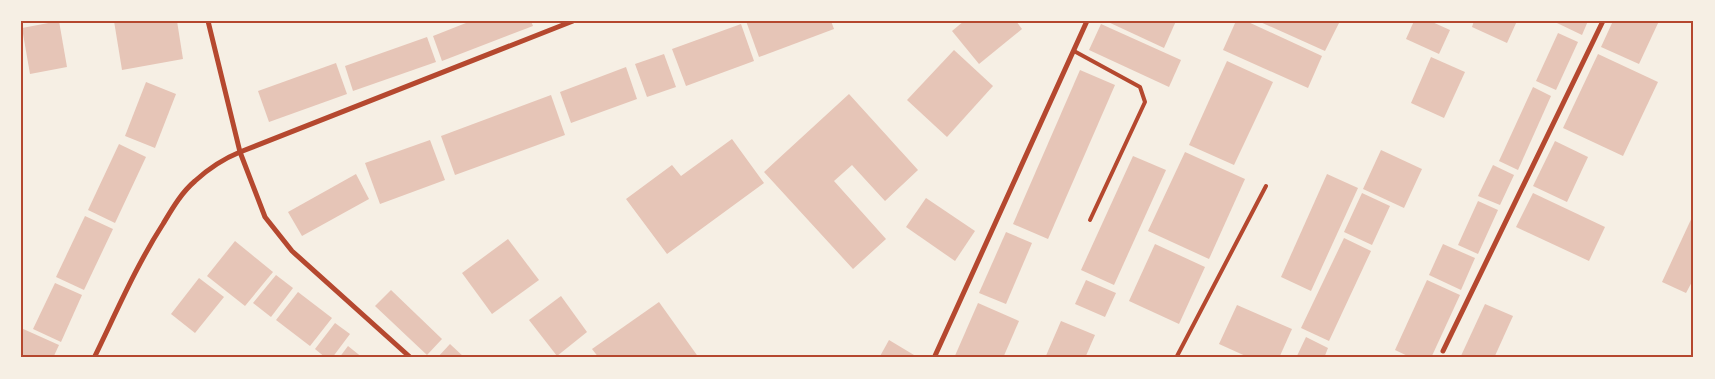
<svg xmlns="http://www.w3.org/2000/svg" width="1715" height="379" font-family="'Source Sans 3',sans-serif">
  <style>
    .building { fill: #e6c5b7 }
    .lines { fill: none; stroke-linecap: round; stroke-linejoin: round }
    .service { stroke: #b5482f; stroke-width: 4 }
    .minor { stroke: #b5482f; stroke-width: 5 }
    .neatline { fill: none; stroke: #b5482f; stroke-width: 2 }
  </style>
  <rect width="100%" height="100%" fill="#f6efe4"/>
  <g class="building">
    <polygon points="59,21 67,67 30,74 22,28"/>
    <polygon points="114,21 177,21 183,59 122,70"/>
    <polygon points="471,21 531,21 533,26 442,61 433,36"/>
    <polygon points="746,21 831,21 834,29 759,57"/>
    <polygon points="964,21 1016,21 1022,29 979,64 952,31"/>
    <polygon points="1106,21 1176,21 1164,48"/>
    <polygon points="1236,21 1246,21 1322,56 1308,88 1223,50"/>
    <polygon points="1258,21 1340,21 1325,51"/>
    <polygon points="1414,21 1430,21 1450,30 1439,54 1406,39"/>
    <polygon points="1474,21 1517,21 1507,43 1472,27"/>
    <polygon points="1558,21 1588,21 1582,35 1557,23"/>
    <polygon points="1613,21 1659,21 1639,64 1601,47"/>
    <polygon points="741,24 754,61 686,86 672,49"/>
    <polygon points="1101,24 1181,60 1169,87 1089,50"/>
    <polygon points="1558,33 1578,42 1556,90 1536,81"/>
    <polygon points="427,37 436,62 353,91 345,66"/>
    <polygon points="954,50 993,86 947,137 907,100"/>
    <polygon points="664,54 676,87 647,97 635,64"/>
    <polygon points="1598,54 1658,82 1623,156 1563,128"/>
    <polygon points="1431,57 1465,72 1444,118 1411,103"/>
    <polygon points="1227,61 1273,82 1234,165 1189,145"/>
    <polygon points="336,63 347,94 269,122 258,91"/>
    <polygon points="626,67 637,99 571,123 560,92"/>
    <polygon points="1080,70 1115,85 1048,239 1013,224"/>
    <polygon points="146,82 176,94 155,148 125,136"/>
    <polygon points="1533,87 1551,96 1518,170 1499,161"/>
    <polygon points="849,94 918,170 885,201 852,165 834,181 886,239 853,269 764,172"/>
    <polygon points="551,95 565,135 455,175 441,136"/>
    <polygon points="732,139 764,183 667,254 626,199 672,165 681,176"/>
    <polygon points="430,140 445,180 380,204 365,163"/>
    <polygon points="1555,141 1588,157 1567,202 1533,186"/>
    <polygon points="119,144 146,157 115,223 88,210"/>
    <polygon points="1381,150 1422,169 1404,208 1363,189"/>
    <polygon points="1185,152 1245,179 1209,259 1148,231"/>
    <polygon points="1133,156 1166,170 1114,285 1081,270"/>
    <polygon points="1493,165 1514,175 1500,205 1478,196"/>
    <polygon points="356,174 369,199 302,236 288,212"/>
    <polygon points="1327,174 1358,188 1311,291 1281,277"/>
    <polygon points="1362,193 1390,206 1372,245 1344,232"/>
    <polygon points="1533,193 1605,227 1589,261 1516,227"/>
    <polygon points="926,198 975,231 955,261 906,227"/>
    <polygon points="1478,201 1498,210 1478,254 1458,245"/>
    <polygon points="1694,213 1694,278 1686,293 1662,282"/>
    <polygon points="85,216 113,229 84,290 56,277"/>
    <polygon points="1006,232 1032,243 1006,304 979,293"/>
    <polygon points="1344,238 1371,251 1329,341 1301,328"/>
    <polygon points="508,239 539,280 492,314 462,273"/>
    <polygon points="235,241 273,272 245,306 207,276"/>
    <polygon points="1155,244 1205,267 1179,324 1129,301"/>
    <polygon points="1443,244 1475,258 1461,290 1429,275"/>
    <polygon points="276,275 293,288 271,317 253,303"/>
    <polygon points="199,278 224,297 195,333 171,314"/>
    <polygon points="1086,280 1116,293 1105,317 1075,304"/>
    <polygon points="1427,280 1460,295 1431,358 1412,358 1395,350"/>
    <polygon points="55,283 82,295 61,342 33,329"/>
    <polygon points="391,290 442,339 427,355 375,306"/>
    <polygon points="298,292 332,318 310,346 276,320"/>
    <polygon points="561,296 587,332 557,356 529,320"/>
    <polygon points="659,302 699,358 599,358 592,349"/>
    <polygon points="978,303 1019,321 1003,358 954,358"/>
    <polygon points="1485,304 1513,316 1494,358 1460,358"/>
    <polygon points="1237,305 1292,329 1279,358 1250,358 1219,344"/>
    <polygon points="1061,321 1095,335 1085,358 1045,358"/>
    <polygon points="335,323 350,334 332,358 326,358 315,349"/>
    <polygon points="21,328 59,345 53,358 21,358"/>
    <polygon points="1306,337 1328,348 1324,358 1296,358"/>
    <polygon points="889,340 919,358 879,358"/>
    <polygon points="450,344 465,358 437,358"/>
    <polygon points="348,346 363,358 339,358"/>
  </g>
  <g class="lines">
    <g class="service">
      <polyline points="1074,51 1140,87 1145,102 1090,220"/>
      <polyline points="1176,358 1266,186"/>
    </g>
    <g class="minor">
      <polyline points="208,21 240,152 265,217 292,251 411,358"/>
      <polyline points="1443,351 1603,21"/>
      <path d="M94,358c22,-45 42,-92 69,-134 9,-15 18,-31 32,-43 13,-12 28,-22 45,-29l333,-131"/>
      <polyline points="934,358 1087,21"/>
    </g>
  </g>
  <rect width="1715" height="379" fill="none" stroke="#f6efe4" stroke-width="45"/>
  <rect x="22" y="22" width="1670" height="334" class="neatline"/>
</svg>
